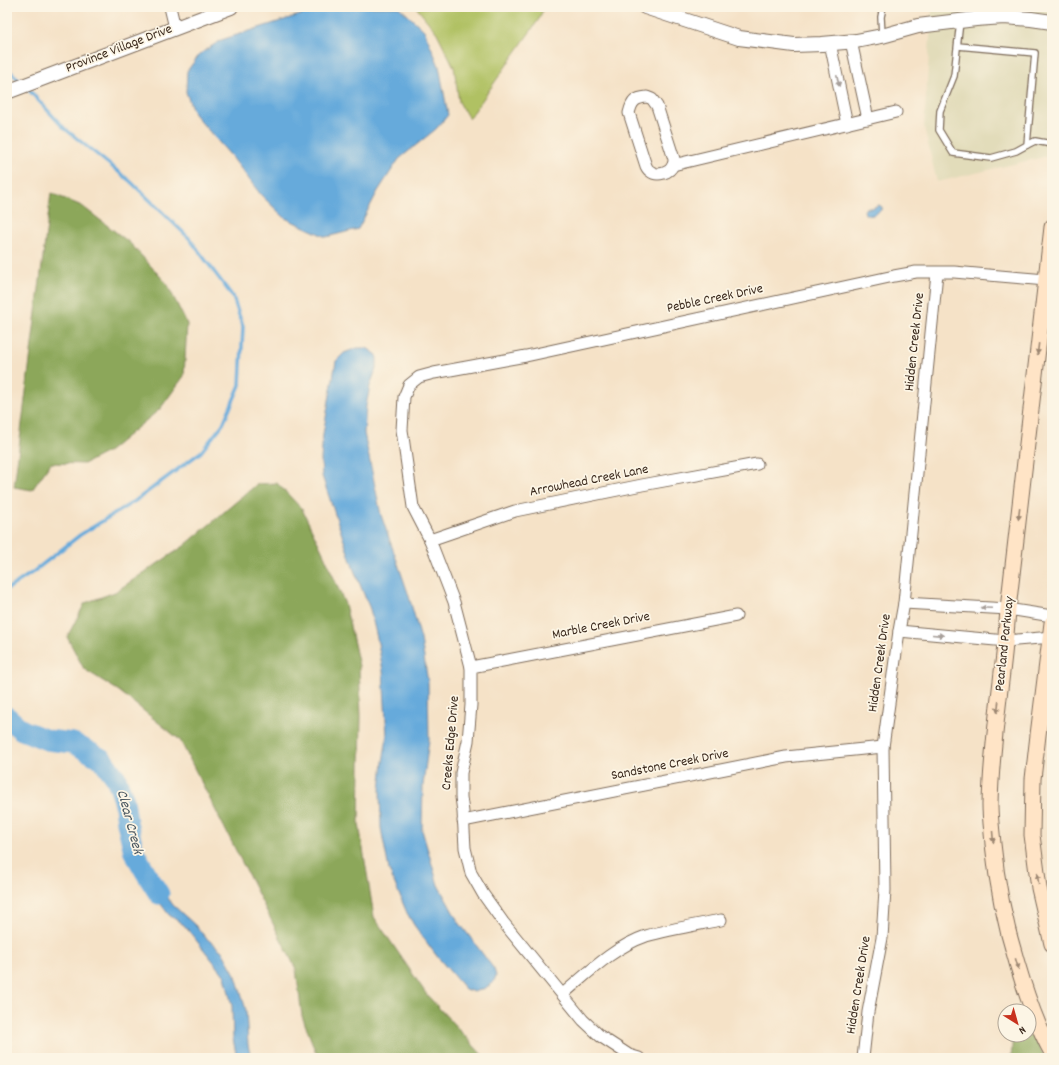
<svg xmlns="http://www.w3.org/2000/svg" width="1059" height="1065" font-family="Dekko,sans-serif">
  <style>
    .built { fill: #e2dcba }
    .green { fill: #b0c164; stroke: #767641 }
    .forest { fill: #8ca75a; stroke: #64683c }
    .water { fill: #66aadb; stroke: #506a7c }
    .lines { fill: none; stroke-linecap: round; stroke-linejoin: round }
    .stream { stroke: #66aadb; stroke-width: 3.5 }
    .river { stroke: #66aadb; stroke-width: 21 }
    .service-casing { stroke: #7c6a59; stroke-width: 8 }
    .minor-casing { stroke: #7c6a59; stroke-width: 13 }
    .tertiary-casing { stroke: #7c6a59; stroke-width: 16 }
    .secondary-casing { stroke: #7c6a59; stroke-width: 17 }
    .service { stroke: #fff; stroke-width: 5.5 }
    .minor { stroke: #fff; stroke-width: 11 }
    .tertiary { stroke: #fff; stroke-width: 14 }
    .secondary { stroke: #ffe4c6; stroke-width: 15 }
    .oneway { fill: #a79f9a }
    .oneway2 { fill: #9d8772 }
    .labels { text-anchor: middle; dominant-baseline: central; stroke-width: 3.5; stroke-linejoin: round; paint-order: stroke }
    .street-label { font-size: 14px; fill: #3b2a1e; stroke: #fcf5e5 }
    .water-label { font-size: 15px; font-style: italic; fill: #4a5760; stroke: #fcf5e5 }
  </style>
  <rect width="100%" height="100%" fill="#fcf5e5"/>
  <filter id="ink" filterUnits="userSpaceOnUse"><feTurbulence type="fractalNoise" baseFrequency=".025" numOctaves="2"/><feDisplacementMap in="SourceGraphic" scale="8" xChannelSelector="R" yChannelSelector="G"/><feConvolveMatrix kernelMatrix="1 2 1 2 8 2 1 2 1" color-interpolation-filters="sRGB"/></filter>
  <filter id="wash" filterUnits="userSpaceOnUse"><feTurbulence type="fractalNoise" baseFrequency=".012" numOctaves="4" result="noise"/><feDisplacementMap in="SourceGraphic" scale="16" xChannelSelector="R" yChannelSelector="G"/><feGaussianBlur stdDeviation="0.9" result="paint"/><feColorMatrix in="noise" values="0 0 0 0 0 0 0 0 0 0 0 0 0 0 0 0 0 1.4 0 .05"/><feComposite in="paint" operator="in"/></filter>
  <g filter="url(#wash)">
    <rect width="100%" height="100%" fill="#f5e2c7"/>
    <polygon class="built" points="952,7 1052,7 1052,126 1048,156 937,182 924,127 932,9 951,9"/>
    <polygon class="green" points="416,7 544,7 539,19 469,119 459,102 454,67 437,33"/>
    <g class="forest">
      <polygon points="51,193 82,206 130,243 167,284 187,324 184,376 160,409 109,451 84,464 51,463 32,490 14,487"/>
      <polygon points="277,483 302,509 324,555 345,604 359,666 361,716 359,824 374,917 427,995 485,1058 318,1058 302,1016 296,969 180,740 119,691 84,669 67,637 85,603 115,592 184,546 257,484"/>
      <polygon points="1029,1026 1045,1058 1011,1058 1013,1035 1029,1035"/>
    </g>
    <g class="water">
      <polygon points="340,7 399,7 424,30 439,66 448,115 436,129 399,159 378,191 358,229 326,237 285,218 261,195 232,157 194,114 186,92 187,71 200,54 221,40 306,13"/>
      <path d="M879,205l3,2v2c-5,4 -11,9 -17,5l-1,-4 2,-2h6z"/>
      <polygon points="357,348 367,348 377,355 377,366 370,386 366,406 364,433 381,515 408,593 421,639 428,682 429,740 423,785 422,830 438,885 458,921 494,969 496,976 493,983 485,988 474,992 465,989 436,955 414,925 407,913 389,870 381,828 380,790 383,762 387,737 383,671 377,638 370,609 354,570 322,476 321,459 323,434 336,361 344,353"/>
      <polygon points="146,868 158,884 173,905 196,926 205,937 222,951 236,976 246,1010 248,1045 251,1058 237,1058 233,1039 232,1006 225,976 184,925 169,915 152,892 140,871"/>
    </g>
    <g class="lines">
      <g class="stream">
        <polyline points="7,68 21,82"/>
        <polyline points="9,588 33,572 80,535 135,501 201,452 223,424 240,385 243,327 233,297 189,238 131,182 64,128 27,88"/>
      </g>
      <polyline class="river" points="7,717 22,730 47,740 73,743 102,759 116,778 124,800 127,822 134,852 149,878 159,894"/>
    </g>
  </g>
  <g filter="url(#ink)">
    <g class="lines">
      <defs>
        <g id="service">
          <polyline points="976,19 976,7"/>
          <polyline points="882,35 881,17 883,7"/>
          <polyline points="958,46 1035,53 1027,145 1016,151 991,158 953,153 939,130 940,111 954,76 960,21"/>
          <polyline points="1027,145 1035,141 1052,144"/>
        </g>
        <g id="minor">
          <polyline points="170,7 175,28"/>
          <polyline points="851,41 868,119"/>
          <polyline points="830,43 847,124"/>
          <path d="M647,97l5,2 5,7 17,53c0,0 0,5 -1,6 -3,8 -16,12 -23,6 -2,-1 -3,-3 -4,-5l-17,-53c3,-12 6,-15 18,-16z"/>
          <polyline points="673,165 896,112"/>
          <polyline points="430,540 515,511 642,485 757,464"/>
          <polyline points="904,603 1008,609 1052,616"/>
          <polyline points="899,631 1006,641 1052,637"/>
          <polyline points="471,667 736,616"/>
          <polyline points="463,821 786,757 883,747"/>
          <path d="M563,994c25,-21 51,-47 83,-58 24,-7 50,-11 75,-16"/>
          <polyline points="639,1058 629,1055 600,1036 583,1020 503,922 483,894 471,873 465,848 463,812 461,797 461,773 468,741 471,705 471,667 454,602 430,540 413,507 402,430 404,397 409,385 419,377 434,373 526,356 894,276 916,272 954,272 1046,280"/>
          <polyline points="863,1058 868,1012 882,938 885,890 883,747 899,631 904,603 937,273"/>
        </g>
        <g id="tertiary">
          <polyline points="645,7 739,38 794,45 822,44 856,41 882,36 918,26 976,19 1004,17 1031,19 1052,22"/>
          <polyline points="7,92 231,7"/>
        </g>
        <g id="secondary">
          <path d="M1052,227l-44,382c-4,66 -17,130 -18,196 0,13 2,26 3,39 4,41 12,80 24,119 9,31 19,61 35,90"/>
          <polyline points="1052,623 1038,735 1033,779 1032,835 1039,888 1052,944"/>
        </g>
      </defs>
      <use href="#service" class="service-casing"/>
      <use href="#minor" class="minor-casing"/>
      <use href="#tertiary" class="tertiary-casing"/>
      <use href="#secondary" class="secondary-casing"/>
      <use href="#service" class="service"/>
      <use href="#minor" class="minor"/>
      <use href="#tertiary" class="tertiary"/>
      <use href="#secondary" class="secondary"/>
    </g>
    <defs><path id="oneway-solid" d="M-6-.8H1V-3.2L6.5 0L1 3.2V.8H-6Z"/></defs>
    <g class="oneway">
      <use href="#oneway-solid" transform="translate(838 81) rotate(77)"/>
      <use href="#oneway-solid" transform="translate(986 608) rotate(-177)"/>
      <use href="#oneway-solid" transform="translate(938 635) rotate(5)"/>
    </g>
    <g class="oneway2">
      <use href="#oneway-solid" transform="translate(1038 349) rotate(97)"/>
      <use href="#oneway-solid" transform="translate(1019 514) rotate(97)"/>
      <use href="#oneway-solid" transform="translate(998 707) rotate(97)"/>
      <use href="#oneway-solid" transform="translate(993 837) rotate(85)"/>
      <use href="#oneway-solid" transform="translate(1038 879) rotate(-97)"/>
      <use href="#oneway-solid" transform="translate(1017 964) rotate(74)"/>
    </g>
  </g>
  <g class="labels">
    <g class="street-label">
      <text transform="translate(119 49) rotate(-21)">Province Village Drive</text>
      <text transform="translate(715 299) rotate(-12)">Pebble Creek Drive</text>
      <text transform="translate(915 342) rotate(-84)">Hidden Creek Drive</text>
      <text transform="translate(589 481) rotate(-11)">Arrowhead Creek Lane</text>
      <text transform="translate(601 626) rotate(-11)">Marble Creek Drive</text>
      <text transform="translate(1005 644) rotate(-84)">Pearland Parkway</text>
      <text transform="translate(880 663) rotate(-82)">Hidden Creek Drive</text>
      <text transform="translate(451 743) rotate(-85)">Creeks Edge Drive</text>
      <text transform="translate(670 765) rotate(-11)">Sandstone Creek Drive</text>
      <text transform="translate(859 985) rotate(-81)">Hidden Creek Drive</text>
    </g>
    <g class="water-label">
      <text transform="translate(129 822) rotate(75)">Clear Creek</text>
    </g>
  </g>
  <rect width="1059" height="1065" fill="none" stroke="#fcf5e5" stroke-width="24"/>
  <g transform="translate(1017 1023) rotate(143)"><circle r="19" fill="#fcf5e5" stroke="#afa495"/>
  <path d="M0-3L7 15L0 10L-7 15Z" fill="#c8321e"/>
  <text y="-6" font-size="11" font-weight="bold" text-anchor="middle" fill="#3b2a1e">N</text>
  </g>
</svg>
